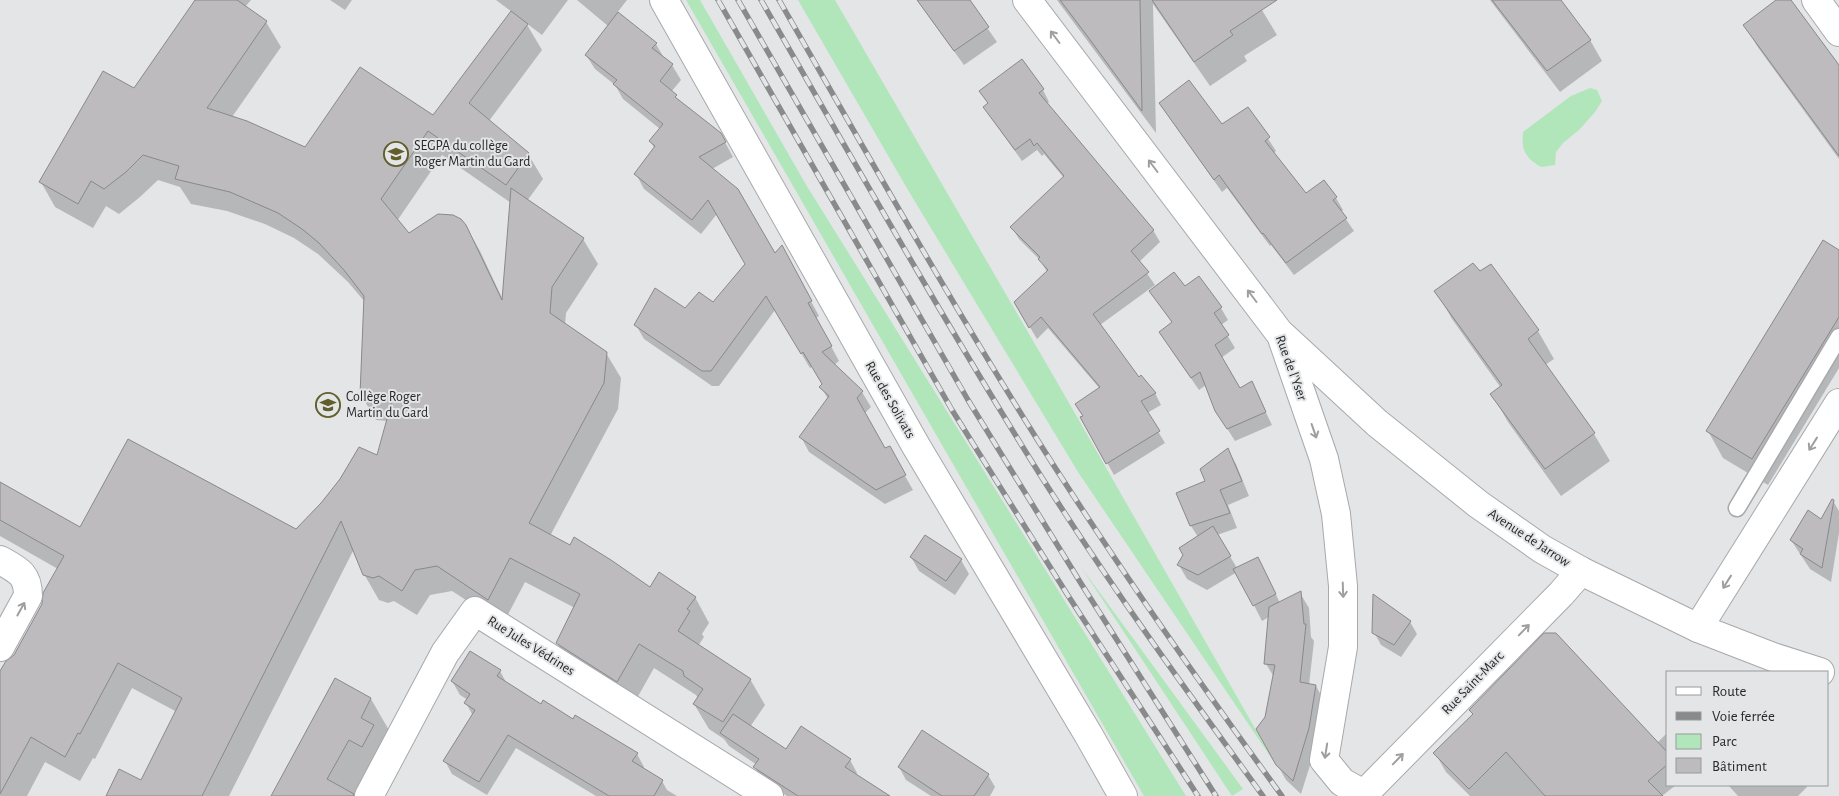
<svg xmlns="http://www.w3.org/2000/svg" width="1839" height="796" font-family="'Alegreya Sans',sans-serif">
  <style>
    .green { fill: #b1e6bb }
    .shadow { fill: #0003; fill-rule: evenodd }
    .building { fill: #bdbbbe; stroke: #8a888a }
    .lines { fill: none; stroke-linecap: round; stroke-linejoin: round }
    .lane-casing { stroke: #a7a9ab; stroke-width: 19 }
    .street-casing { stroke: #a7a9ab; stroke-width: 30 }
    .lane { stroke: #fff; stroke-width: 16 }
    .street { stroke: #fff; stroke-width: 28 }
    .rail-casing { stroke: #898a8c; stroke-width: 5.5 }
    .rail { stroke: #e3e5e7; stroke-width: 4; stroke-dasharray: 11; stroke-linecap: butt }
    .oneway { stroke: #9f9f9f }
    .labels { text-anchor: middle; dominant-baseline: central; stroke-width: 4; stroke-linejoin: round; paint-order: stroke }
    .poi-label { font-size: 14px; fill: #29292a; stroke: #e3e5e7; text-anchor: start }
    .street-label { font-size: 14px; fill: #29292a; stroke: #e3e5e7 }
  </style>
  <rect width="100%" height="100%" fill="#e3e5e7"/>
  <g class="green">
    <polygon points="686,0 700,0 805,183 1186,796 1144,796"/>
    <polygon points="798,0 835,0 1057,382 1276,765 1078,472 908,190"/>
    <path d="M1590,88l7,2 5,11 -7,11 -15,17 -17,14 -7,9 -1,13 -14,2c-15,-9 -20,-16 -18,-35l48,-36z"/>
    <polygon points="1081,567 1243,789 1232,796"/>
  </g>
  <g class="shadow">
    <path d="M197,0h54l-6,7 21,15 15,25 -49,70 74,31 128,-31 78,-105 -16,-12h72l-26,35 -16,-12 16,27 -53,71 39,33 15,25 -16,22 56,38 15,25 -32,49 -1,12 41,28 15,25 -3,31 -68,127 100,52 45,9 14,26 -7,11 2,3 -6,9 52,33 15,26 -15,22 37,24 63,9 7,13 -1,2 27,21h-96l-25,-16 -7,-13 2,-2 -28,-19 -5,-7 -15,-10 -15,-25 4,-6 -2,-3 -42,-27 -22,39 -60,-39 -15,-25 18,-35 -50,-26 -22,42 -51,-33 -22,4 -13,20 -23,-14 -6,2 -9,-3 -15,-26 -10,-25 -125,247h-122l35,-14 35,-70 -45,-24 -37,71 -2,-1 -13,23 -35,-19 -18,34h-27v-122l15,-19 28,-51 15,-35 -58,-33v-53l80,46 216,2 82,-75 10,-35 -12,-1 -15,-25 4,-93 -17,-20 -30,-28 -24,-16 -29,-14 -38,-13 -36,-7 -11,-17 -22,-7 -18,17 -21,17 -13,-8 -13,22 -38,-21 -14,-25 93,-92zM442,155l69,48 -8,97 -23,-49 -15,-26 -56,10 -12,-14z"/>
    <polygon points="330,0 352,0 345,10"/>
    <polygon points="577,0 627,0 617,13 656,44 664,58 672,65 681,80 671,92 679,101 720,133 733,157 712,169 775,256 789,261 819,316 816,318 839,361 834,365 862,392 871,407 864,414 884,450 889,448 913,490 885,504 809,452 801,437 828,399 821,387 823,384 813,366 810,368 775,310 719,386 712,386 644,339 636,325 685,310 713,304 746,265 717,214 701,234 644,189 636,174 655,149 650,141 660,129 623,99 615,85 595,69 586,55 608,26"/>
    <polygon points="923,0 968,0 997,42 964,65 929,17 920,2"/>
    <polygon points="1057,0 1256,0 1277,35 1244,56 1247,61 1210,86 1153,4 1156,133"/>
    <polygon points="1490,0 1559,0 1590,40 1602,61 1560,92"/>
    <polygon points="1779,0 1790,0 1839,67 1839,159 1757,46 1745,25"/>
    <polygon points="1043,90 1049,102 1046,104 1153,230 1160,242 1139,262 1155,285 1100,325 1139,379 1155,393 1161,405 1147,413 1165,443 1114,475 1082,418 1100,389 1048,328 1037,339 1015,302 1047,272 1040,260 1019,239 1012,228 1064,178 1044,154 1042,156 1037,150 1022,161 992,119 985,107 989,105 980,91"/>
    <polygon points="1160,104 1222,126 1248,108 1276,151 1273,154 1306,195 1336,198 1343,210 1341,212 1354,231 1294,275 1271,245 1270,246 1227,188 1222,192"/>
    <polygon points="1839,251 1839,368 1768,485 1723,458 1708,431"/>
    <polygon points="1490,266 1538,331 1554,359 1545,365 1594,434 1610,461 1561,496 1508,422 1492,394 1501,388 1452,319 1436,291 1479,273"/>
    <polygon points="1184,287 1221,308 1228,320 1221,325 1235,348 1221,358 1239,390 1251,382 1272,425 1235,441 1216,411 1206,385 1199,390 1168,345 1161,332 1173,324 1151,291"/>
    <polygon points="1227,450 1236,464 1249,496 1228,505 1237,528 1217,535 1237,568 1266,574 1280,603 1300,593 1309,608 1311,637 1314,641 1309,685 1316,686 1324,701 1317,743 1301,794 1286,780 1277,764 1266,718 1274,677 1266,664 1269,617 1262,621 1237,572 1207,590 1187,579 1179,565 1198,537 1191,526 1178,493 1207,482"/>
    <polygon points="1833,501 1839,511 1839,533 1831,582 1810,569 1791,540 1821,520"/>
    <polygon points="911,557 961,560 969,574 955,595 919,571"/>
    <polygon points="1410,622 1417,634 1401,657 1381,645 1374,632"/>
    <polygon points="500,671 507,684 541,706 637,754 644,767 643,769 662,781 667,790 677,796 596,796 516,748 487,795 452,774 445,761 473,716 466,703 468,700 460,695 452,681"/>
    <polygon points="371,699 390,732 355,796 272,796"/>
    <polygon points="1668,732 1668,785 1676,785 1662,796 1470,796 1446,772 1435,753 1657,743"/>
    <polygon points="899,767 988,775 995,787 990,796 931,796 906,780"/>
    <polygon points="1728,785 1806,785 1807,787 1798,796 1738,796"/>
  </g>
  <g class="building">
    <polygon points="195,0 237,0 267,21 207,108 247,121 305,147 360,67 433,115 511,11 528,24 469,103 529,153 506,185 428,131 381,199 409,233 438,214 453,215 461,219 466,225 502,300 511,188 584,238 552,287 550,313 607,352 604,383 529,523 570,545 574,537 611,560 650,587 659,572 696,597 687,609 690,611 678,631 751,679 723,722 693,704 703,689 684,676 683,671 639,644 617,682 556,643 580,594 510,558 488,600 437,566 415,570 402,591 379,576 373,578 363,575 341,521 202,796 106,796 119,769 141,780 182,698 118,663 80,734 78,733 65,757 31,737 0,794 0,671 6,661 14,655 42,604 43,593 64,556 0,520 0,482 80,527 128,439 296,529 321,503 340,479 359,447 377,455 393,397 360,395 364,296 344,270 319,243 302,229 278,213 230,192 175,179 179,166 143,155 126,172 104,189 91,181 78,204 39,182 103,71 134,88"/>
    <polygon points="917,0 970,0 989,27 954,51"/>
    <polygon points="1060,0 1140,0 1142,111 1088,37"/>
    <polygon points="1152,0 1277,0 1230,31 1233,35 1194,62"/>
    <polygon points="1492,0 1561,0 1591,40 1547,71"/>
    <polygon points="1776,0 1791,0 1839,65 1839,156 1743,25"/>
    <polygon points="618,12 657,43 652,48 673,64 660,81 677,95 675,97 721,133 726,142 699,157 738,189 775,253 782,245 812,301 808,303 832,346 822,352 863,391 857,398 885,448 890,446 906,475 876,490 799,437 829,396 819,387 822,384 803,352 801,354 766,296 711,371 702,371 634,325 655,288 685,308 699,292 713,302 745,264 708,200 692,220 634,174 655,146 649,141 663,124 613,84 617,80 585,55"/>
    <polygon points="1022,59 1044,89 1039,93 1154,230 1131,251 1149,272 1093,314 1139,377 1141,375 1156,393 1141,401 1160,431 1106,464 1080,417 1083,416 1075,404 1100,387 1041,317 1029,328 1014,302 1048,270 1038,259 1040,257 1010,227 1064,176 1037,143 1034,146 1030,139 1015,150 983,107 988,103 979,91"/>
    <polygon points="1189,80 1222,124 1248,107 1270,137 1265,141 1306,193 1324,180 1337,197 1333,200 1347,218 1286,263 1263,233 1262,234 1219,175 1214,180 1159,103"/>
    <polygon points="1823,240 1839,250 1839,317 1752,459 1706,431"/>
    <polygon points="1473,263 1480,271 1491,264 1539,330 1528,339 1595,433 1545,469 1490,394 1502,385 1434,291"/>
    <polygon points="1174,272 1185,286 1199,276 1222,307 1214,313 1229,335 1215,345 1240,388 1252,381 1266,412 1227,429 1215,411 1200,372 1191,378 1159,332 1172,322 1149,291"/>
    <polygon points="1228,448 1242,481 1220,490 1230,513 1190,526 1176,493 1205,481 1200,469"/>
    <polygon points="1832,499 1834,500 1822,568 1800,554 1803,549 1790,540 1808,510 1821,519"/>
    <polygon points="1213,526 1231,556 1198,575 1177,565 1183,555 1179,548"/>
    <polygon points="925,535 962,559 946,581 910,557"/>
    <polygon points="1258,557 1276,594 1253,606 1233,569"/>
    <polygon points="1301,591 1304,624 1306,624 1300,682 1316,685 1309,728 1293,781 1276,765 1256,729 1265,717 1275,665 1264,664 1269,607"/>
    <polygon points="1373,594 1411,621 1394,645 1372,633"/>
    <polygon points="1544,633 1556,633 1668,753 1668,764 1648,781 1663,796 1545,796 1506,752 1469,789 1433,753 1473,714 1469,710"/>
    <polygon points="470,651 501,670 497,676 541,704 543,700 573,719 575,715 638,753 632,761 663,780 654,796 609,796 508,735 479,782 443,761 475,710 464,703 470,694 451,681"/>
    <polygon points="335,678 371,698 361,718 374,725 362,747 349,740 327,779 354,794 353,796 271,796"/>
    <polygon points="733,714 786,749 801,726 851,759 845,767 890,796 798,796 753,767 759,759 720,733"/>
    <polygon points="922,730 989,774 974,796 942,796 898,767"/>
  </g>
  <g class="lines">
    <defs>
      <polyline id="lane" points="1737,508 1839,337"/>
      <g id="street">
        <polyline points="664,0 916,446 1088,734 1123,796"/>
        <polyline points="1027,0 1281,335 1324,459 1336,514 1343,586 1343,647 1324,760 1342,782 1367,796"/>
        <polyline points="1816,0 1839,32"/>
        <polyline points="1283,336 1377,423 1478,504 1542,549 1581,571 1698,628 1773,657 1820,672"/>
        <path d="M0,560c18,10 28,14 28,36l-28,51"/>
        <polyline points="1698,628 1839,403"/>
        <polyline points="1364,794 1561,594 1581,571"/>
        <polyline points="369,796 445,653 475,611 769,796"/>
      </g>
    </defs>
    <use href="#lane" class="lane-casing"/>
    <use href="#street" class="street-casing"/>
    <use href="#lane" class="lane"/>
    <use href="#street" class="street"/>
    <defs>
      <g id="rail">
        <polyline points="718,0 952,410 1067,594 1198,796"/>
        <polyline points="738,0 968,400 1082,585 1216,796"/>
        <path d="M761,0c91,158 181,318 278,473 70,111 147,217 224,323"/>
        <path d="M779,0c90,157 179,316 277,469 72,112 148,220 226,327"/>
      </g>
    </defs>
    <use href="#rail" class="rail-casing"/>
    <use href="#rail" class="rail"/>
  </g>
  <defs><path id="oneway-shaft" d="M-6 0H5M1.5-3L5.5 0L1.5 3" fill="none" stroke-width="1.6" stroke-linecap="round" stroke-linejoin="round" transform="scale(1.25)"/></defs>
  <g class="oneway">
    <use href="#oneway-shaft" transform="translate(1055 37) rotate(-127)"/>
    <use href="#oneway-shaft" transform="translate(1153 166) rotate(-127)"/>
    <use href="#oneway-shaft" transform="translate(1252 296) rotate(-127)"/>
    <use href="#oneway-shaft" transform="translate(1314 431) rotate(71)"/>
    <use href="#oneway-shaft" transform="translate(1813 444) rotate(122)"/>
    <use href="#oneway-shaft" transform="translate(1727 582) rotate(122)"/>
    <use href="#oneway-shaft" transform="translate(1343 590) rotate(88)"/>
    <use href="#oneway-shaft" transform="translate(21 609) rotate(-61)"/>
    <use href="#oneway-shaft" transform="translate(1524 630) rotate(-46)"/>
    <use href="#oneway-shaft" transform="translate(1326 751) rotate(99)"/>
    <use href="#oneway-shaft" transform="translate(1398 759) rotate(-46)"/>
  </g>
  <defs>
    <symbol id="school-ring" viewBox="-11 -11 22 22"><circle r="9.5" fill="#e3e5e7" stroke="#625e2b" stroke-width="1.5"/><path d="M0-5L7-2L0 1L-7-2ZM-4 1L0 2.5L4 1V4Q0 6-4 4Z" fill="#625e2b"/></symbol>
  </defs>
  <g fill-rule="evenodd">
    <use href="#school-ring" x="382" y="140" width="28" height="28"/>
    <use href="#school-ring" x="314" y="391" width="28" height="28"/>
  </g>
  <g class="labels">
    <g class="poi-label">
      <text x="414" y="146">SEGPA du collège<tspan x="414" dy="16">Roger Martin du Gard</tspan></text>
      <text x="346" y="397">Collège Roger<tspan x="346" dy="16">Martin du Gard</tspan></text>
    </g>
    <g class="street-label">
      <text transform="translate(1291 368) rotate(70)">Rue de l'Yser</text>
      <text transform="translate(890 400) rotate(60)">Rue des Solivats</text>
      <text transform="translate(1529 538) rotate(33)">Avenue de Jarrow</text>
      <text transform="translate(531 646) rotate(32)">Rue Jules Védrines</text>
      <text transform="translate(1473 683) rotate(-46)">Rue Saint-Marc</text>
    </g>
  </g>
  <rect x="1666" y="671" width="162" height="115" fill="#e3e5e7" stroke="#999a9b"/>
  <rect x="1676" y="687" width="25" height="8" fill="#ffffff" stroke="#999a9b"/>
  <text x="1712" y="696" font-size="15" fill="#29292a">Route</text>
  <rect x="1676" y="712" width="25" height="8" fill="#898a8c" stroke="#999a9b"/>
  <text x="1712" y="721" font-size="15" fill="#29292a">Voie ferrée</text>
  <rect x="1676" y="734" width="25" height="15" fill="#b1e6bb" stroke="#999a9b"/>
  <text x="1712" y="746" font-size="15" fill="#29292a">Parc</text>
  <rect x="1676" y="758" width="25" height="15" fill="#bdbbbe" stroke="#999a9b"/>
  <text x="1712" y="771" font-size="15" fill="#29292a">Bâtiment</text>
</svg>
